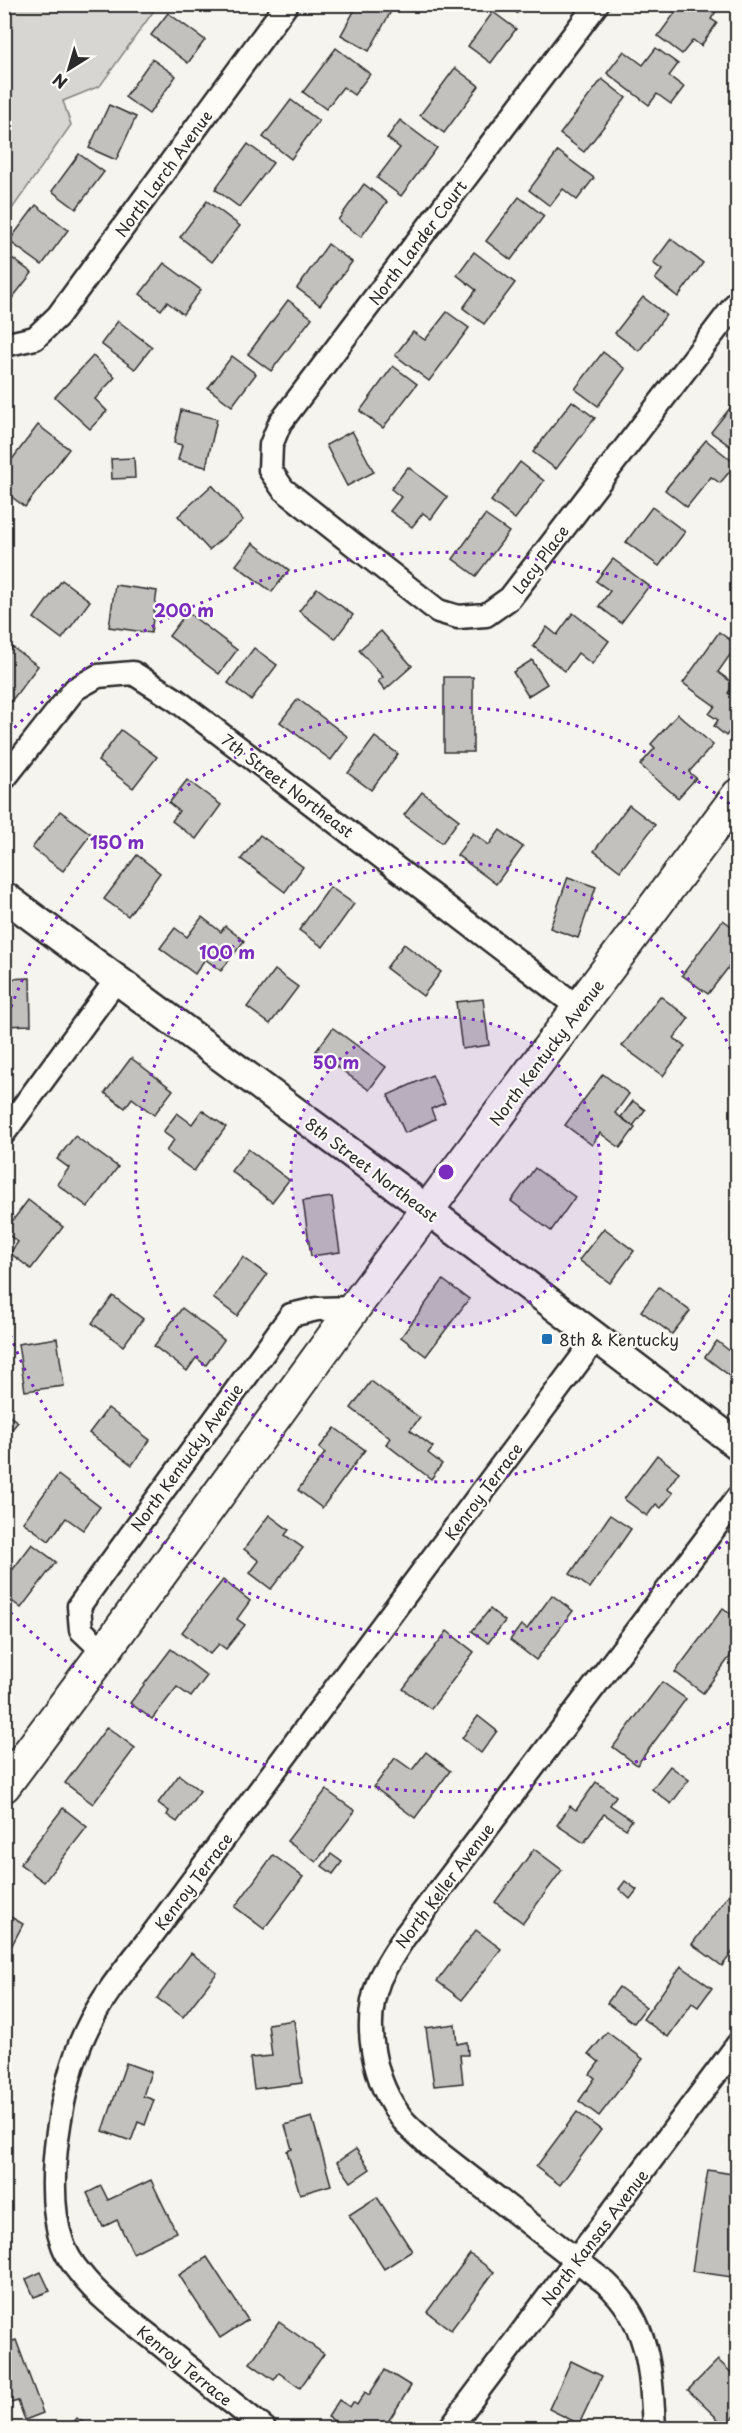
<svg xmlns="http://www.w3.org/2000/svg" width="742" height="2433" font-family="'Playpen Sans',sans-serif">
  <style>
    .green { fill: #d7d6d2; stroke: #81807e; stroke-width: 1.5 }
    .building { fill: #c2c1be; stroke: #2b2b2b; stroke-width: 1.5 }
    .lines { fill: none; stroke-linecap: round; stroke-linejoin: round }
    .minor-casing { stroke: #2b2b2b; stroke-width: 27 }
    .tertiary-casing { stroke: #2b2b2b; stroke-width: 33 }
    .secondary-casing { stroke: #2b2b2b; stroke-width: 36 }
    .minor { stroke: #fdfcf7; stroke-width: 22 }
    .tertiary { stroke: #fdfcf7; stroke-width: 28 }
    .secondary { stroke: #fdfcf7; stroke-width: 32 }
    .ring { fill: none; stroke: #7b2cbf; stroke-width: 3; stroke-dasharray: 3 6 }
    .poi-dot { fill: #1f6fb2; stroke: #fdfcf7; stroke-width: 2 }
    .labels { text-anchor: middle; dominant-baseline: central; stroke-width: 4.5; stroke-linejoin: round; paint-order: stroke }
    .street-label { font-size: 16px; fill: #2b2b2b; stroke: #fdfcf7 }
    .poi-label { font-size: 16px; fill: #2b2b2b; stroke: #fdfcf7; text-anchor: start }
    .centre { fill: #7b2cbf; stroke: #fdfcf7; stroke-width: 3 }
    .ring-label { font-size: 18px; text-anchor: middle; font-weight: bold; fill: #7b2cbf; stroke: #fdfcf7; stroke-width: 4.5; stroke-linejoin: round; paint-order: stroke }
  </style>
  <rect width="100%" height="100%" fill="#f5f4ef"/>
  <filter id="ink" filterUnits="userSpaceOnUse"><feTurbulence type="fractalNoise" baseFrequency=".0167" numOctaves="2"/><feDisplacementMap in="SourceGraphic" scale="12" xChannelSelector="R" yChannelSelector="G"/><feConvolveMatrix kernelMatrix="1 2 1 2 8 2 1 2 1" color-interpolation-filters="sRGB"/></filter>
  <g filter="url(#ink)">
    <polygon class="green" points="11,5 158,5 100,86 63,101 71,125 5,219 4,14"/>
    <g class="building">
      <polygon points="358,4 395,4 369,51 341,35"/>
      <polygon points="506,4 522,4 517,13"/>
      <polygon points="664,4 709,4 717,10 711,19 717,23 701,46 693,40 682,54 658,36 675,13"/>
      <polygon points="493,12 516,29 491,63 468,46"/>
      <polygon points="168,13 205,40 188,63 151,35"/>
      <polygon points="336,48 370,74 354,95 343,87 326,109 303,92"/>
      <polygon points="656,48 678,64 669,76 684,87 671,104 657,94 649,105 607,73 624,51 643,65"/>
      <polygon points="152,59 176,76 149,114 125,97"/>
      <polygon points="455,68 479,86 444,133 420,115"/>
      <polygon points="602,79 626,98 584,152 560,134"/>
      <polygon points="291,100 319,121 291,159 263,137"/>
      <polygon points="109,105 136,117 116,160 89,148"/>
      <polygon points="400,120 437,148 401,196 377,178 400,148 387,138"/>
      <polygon points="248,144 273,163 239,207 215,189"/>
      <polygon points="558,151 594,178 577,200 563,189 550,206 529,190"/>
      <polygon points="79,154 104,172 76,209 52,191"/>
      <polygon points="364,184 387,202 361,237 338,220"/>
      <polygon points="519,197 544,216 511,260 486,241"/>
      <polygon points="207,201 240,226 212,262 180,237"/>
      <polygon points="36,205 68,230 42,265 9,241"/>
      <polygon points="671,239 703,263 678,297 655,279 662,270 653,263"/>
      <polygon points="328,244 352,262 320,305 297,288"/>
      <polygon points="474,252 515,283 484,324 463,308 476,290 457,275"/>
      <polygon points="8,255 32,273 6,306 4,305 4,261"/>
      <polygon points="164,263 201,290 183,314 167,302 161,310 140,294"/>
      <polygon points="643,297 666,315 639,351 615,333"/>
      <polygon points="288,300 312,318 271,371 248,354"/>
      <polygon points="447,312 469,328 429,381 395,355 413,332 425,340"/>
      <polygon points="118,321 152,347 135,369 101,344"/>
      <polygon points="603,352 625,369 598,406 575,389"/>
      <polygon points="93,356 115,377 95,399 107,411 90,429 55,397"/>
      <polygon points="232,356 256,374 232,406 208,388"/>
      <polygon points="393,366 417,384 383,428 360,411"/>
      <polygon points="738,398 738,452 711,432"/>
      <polygon points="572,401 595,418 556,469 533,452"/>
      <polygon points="181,410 217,419 206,467 178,460 182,445 174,443"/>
      <polygon points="38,425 69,449 25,507 4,491 4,470"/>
      <polygon points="352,431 374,472 347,486 326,445"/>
      <polygon points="706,440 736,464 720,483 711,477 687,507 665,490"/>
      <polygon points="134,458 135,478 112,479 111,459"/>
      <polygon points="520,462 544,481 515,519 491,501"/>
      <polygon points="408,467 447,497 431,519 423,513 412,527 390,511 401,497 391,489"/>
      <polygon points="212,485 243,520 209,550 178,516"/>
      <polygon points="652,507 685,532 659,566 626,542"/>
      <polygon points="485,515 509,532 476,576 453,559"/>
      <polygon points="253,543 289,570 272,592 236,565"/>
      <polygon points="613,559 649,586 621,623 599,606 610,591 596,581"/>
      <polygon points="62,580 90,601 62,639 34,618"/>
      <polygon points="115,585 157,591 151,633 109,627"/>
      <polygon points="317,588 353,615 335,639 299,611"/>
      <polygon points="187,612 237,650 219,674 169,636"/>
      <polygon points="573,613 609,641 592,664 578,653 565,671 533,646 547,627 557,635"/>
      <polygon points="381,631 412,666 385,690 378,681 383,677 359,650"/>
      <polygon points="719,632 737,645 718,672 734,684 728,693 738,700 738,720 726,736 714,726 718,720 709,714 715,706 683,683"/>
      <polygon points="12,647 38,666 6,708 4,657"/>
      <polygon points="254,648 277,665 251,700 228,683"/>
      <polygon points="532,660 547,684 528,696 513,672"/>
      <rect x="444" y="677" width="29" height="75"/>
      <polygon points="298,699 348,737 331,760 280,722"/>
      <polygon points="678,714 713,745 689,772 696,778 678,798 640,765 655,748 651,744"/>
      <polygon points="121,730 157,757 133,788 98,761"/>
      <polygon points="375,737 398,754 371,790 348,773"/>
      <polygon points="187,780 221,805 196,839 172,821 179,811 169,803"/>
      <polygon points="422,792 459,820 442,843 404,815"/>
      <polygon points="629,805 655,825 620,871 594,851"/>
      <polygon points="60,811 91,834 63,871 32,848"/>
      <polygon points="500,830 523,847 496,884 457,855 473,833 489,845"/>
      <polygon points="260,835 303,867 285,892 241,859"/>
      <polygon points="137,855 160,873 128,916 104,899"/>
      <polygon points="568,877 596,887 578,938 550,928"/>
      <polygon points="330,887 354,904 323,947 299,930"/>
      <polygon points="202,917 221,932 225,926 244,941 221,971 205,959 195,974 160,948 175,928 187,937"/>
      <polygon points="723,920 738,931 738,955 708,994 682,975"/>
      <polygon points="404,944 441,972 423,996 386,968"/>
      <polygon points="275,970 298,987 270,1024 247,1007"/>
      <polygon points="30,978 31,1025 4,1026 4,979"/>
      <polygon points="660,996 689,1018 674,1038 685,1046 663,1076 622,1046"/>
      <polygon points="483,999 489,1045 462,1049 456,1002"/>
      <polygon points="333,1028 386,1067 369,1090 316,1051"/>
      <polygon points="131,1058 173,1090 154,1115 132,1098 125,1108 105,1093"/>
      <polygon points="603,1074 629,1094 615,1113 635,1128 620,1148 600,1133 592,1145 565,1125"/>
      <polygon points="432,1075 445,1103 431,1109 435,1119 405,1133 388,1095"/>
      <polygon points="633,1101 645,1110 633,1126 621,1117"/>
      <polygon points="202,1110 226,1127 194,1171 166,1151 174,1140 163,1132 177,1113 192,1124"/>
      <polygon points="75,1136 118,1167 88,1207 57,1184 69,1168 57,1159"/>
      <polygon points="248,1149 289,1180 272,1202 231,1171"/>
      <polygon points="535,1168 575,1197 551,1231 511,1201"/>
      <polygon points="332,1197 340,1252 311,1256 303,1201"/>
      <polygon points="28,1200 63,1227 31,1269 10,1253 18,1242 4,1232"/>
      <polygon points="604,1228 634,1251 610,1283 579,1260"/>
      <polygon points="243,1257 267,1275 237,1316 213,1298"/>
      <polygon points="443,1280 469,1299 426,1356 401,1337"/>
      <polygon points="659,1287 690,1311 672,1334 641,1311"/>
      <polygon points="113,1296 143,1319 123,1346 92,1323"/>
      <polygon points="182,1308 224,1340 206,1365 196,1358 187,1371 154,1346"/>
      <polygon points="57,1338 64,1386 25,1391 18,1344"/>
      <polygon points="717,1341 731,1352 738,1343 738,1382 705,1357"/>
      <polygon points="371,1381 420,1418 410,1430 433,1447 428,1453 442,1464 431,1479 386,1444 390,1438 351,1408"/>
      <polygon points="108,1408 150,1440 132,1465 89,1433"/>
      <polygon points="4,1412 18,1422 4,1439"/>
      <polygon points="335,1428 365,1450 322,1508 298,1490 325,1453 319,1448"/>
      <polygon points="657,1455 679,1472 667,1489 673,1493 661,1508 656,1504 647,1516 624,1499"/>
      <polygon points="58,1475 100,1507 83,1530 66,1518 49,1541 23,1522"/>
      <polygon points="269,1515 289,1530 285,1535 303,1548 271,1589 250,1573 259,1561 244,1549"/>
      <polygon points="610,1515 631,1529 590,1588 570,1574"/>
      <polygon points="32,1544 56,1562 21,1608 4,1595 4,1581"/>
      <polygon points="223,1580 250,1601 237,1619 245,1625 226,1649 219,1644 210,1654 182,1632"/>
      <polygon points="552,1595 573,1611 536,1660 510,1640 521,1625 527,1629"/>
      <polygon points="723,1608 738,1619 738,1646 703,1693 675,1672"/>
      <polygon points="490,1609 505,1621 488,1643 472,1631"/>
      <polygon points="447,1631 474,1652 431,1709 403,1689"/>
      <polygon points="4,1642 10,1672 4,1673"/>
      <polygon points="171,1649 207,1676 191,1697 177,1687 152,1719 130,1703"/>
      <polygon points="662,1682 686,1699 637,1765 613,1747"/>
      <polygon points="478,1716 497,1731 481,1753 462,1738"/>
      <polygon points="107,1727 135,1748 93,1804 65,1783"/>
      <polygon points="426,1752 450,1771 415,1818 374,1787 395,1758 412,1770"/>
      <polygon points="670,1766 689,1780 671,1804 652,1789"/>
      <polygon points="179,1775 200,1791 177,1822 167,1815 169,1811 158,1803"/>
      <polygon points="596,1782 616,1796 610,1805 632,1820 626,1829 604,1814 584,1843 557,1825 570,1806 576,1810"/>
      <polygon points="326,1790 355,1811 316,1862 287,1841"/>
      <polygon points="63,1808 87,1827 44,1882 20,1864"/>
      <polygon points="534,1849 562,1870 523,1923 495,1902"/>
      <polygon points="331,1854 342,1862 333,1874 322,1866"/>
      <polygon points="273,1855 303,1877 264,1929 235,1907"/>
      <polygon points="625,1881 637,1890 630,1899 619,1889"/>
      <polygon points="738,1882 738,1945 722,1966 692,1944"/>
      <polygon points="4,1913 23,1924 12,1945 4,1941"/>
      <polygon points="476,1930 501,1949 462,2000 437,1981"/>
      <polygon points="191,1953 217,1973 183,2017 157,1998"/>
      <polygon points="681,1966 712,1988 698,2007 692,2003 668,2037 643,2019"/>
      <polygon points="619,1987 646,2007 634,2023 607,2003"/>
      <polygon points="294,2020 302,2083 254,2089 250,2058 272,2056 268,2024"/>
      <polygon points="455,2024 457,2044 467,2042 468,2055 460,2055 463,2083 434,2086 426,2028"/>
      <polygon points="607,2032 643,2059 599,2116 579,2101 595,2078 590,2074 599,2062 589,2054"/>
      <polygon points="126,2063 151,2072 143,2096 154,2100 145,2125 138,2122 131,2141 103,2131"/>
      <polygon points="577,2112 601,2130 560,2185 536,2167"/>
      <polygon points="312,2117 331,2185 300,2194 287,2151 292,2149 285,2125"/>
      <polygon points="356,2149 370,2169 351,2182 337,2162"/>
      <polygon points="708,2170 738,2175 738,2278 692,2271"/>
      <polygon points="151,2180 176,2232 133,2253 117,2220 103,2227 87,2193 101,2186 108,2200"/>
      <polygon points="377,2197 412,2251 384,2269 349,2215"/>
      <polygon points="4,2245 12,2265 4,2268"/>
      <polygon points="470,2254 494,2272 451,2330 427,2312"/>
      <polygon points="207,2257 248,2320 220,2338 179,2275"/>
      <polygon points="41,2272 50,2291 34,2297 26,2279"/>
      <polygon points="279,2322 324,2354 300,2388 279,2373 274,2380 250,2363"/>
      <polygon points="16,2340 43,2413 25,2420 18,2401 4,2405 4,2344"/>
      <polygon points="718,2360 738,2379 738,2413 725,2426 688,2390"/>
      <polygon points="571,2361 602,2376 579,2424 549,2409"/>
      <polygon points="385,2370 411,2386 384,2428 362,2428 348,2420 344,2427 328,2417 339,2400 350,2407 353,2402 357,2405 365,2392 369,2395"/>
      <polygon points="77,2418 90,2428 69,2428"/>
    </g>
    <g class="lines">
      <defs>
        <g id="minor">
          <polyline points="597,4 280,423 271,445 270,470 283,489 438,611 458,617 486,615 510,598 738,301"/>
          <polyline points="4,345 35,338 58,316 287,4"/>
          <polyline points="4,779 75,689 98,676 133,673 176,700 579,1008"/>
          <polyline points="4,1133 117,979"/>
          <polyline points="104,1652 81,1630 79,1606 291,1315 317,1309 354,1308"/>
          <path d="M264,2428c-38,-30 -75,-60 -113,-91 -24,-19 -52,-39 -71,-64 -7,-8 -15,-21 -18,-31 -19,-54 -1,-159 23,-209 16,-35 40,-64 64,-94l448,-602"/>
          <polyline points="450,2428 738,2044"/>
          <path d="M654,2428c-3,-55 -4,-105 -48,-145l-176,-137c-9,-9 -19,-17 -27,-26 -30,-38 -41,-95 -24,-140 7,-15 17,-30 26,-44l333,-439"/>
        </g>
        <polyline id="tertiary" points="4,896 428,1210 738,1445"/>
        <polyline id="secondary" points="4,1786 104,1652 354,1308 738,795"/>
      </defs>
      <use href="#minor" class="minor-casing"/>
      <use href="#tertiary" class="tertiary-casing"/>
      <use href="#secondary" class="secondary-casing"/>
      <use href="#minor" class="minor"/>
      <use href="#tertiary" class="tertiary"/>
      <use href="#secondary" class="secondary"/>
    </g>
  </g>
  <circle cx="446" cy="1172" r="155" fill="#7b2cbf" fill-opacity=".12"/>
  <g class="ring">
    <circle cx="446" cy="1172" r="155"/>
    <path d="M737 1278A310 310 0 1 1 737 1066"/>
    <path d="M735 1536A465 465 0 0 1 5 1320M5 1024A465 465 0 0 1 735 808"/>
    <path d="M737 1719A619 619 0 0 1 8 1610M8 734A619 619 0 0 1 737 625"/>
  </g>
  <rect class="poi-dot" x="541" y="1333" width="12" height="12" rx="3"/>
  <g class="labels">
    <g class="street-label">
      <text transform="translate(163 173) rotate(-54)">North Larch Avenue</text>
      <text transform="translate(417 242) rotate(-53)">North Lander Court</text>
      <text transform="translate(540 559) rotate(-53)">Lacy Place</text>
      <text transform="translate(288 785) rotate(37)">7th Street Northeast</text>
      <text transform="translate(546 1052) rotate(-53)">North Kentucky Avenue</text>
      <text transform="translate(372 1169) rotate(37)">8th Street Northeast</text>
      <text transform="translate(186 1457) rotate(-54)">North Kentucky Avenue</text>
      <text transform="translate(483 1491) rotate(-53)">Kenroy Terrace</text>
      <text transform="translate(193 1881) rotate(-53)">Kenroy Terrace</text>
      <text transform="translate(444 1885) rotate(-53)">North Keller Avenue</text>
      <text transform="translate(594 2237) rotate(-53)">North Kansas Avenue</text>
      <text transform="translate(185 2365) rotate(39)">Kenroy Terrace</text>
    </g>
    <g class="poi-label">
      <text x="559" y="1339">8th &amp; Kentucky</text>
    </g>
  </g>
  <circle cx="446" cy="1172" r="9" class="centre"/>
  <g class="ring-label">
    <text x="184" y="617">200 m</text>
    <text x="117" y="849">150 m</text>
    <text x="227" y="959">100 m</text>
    <text x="336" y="1069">50 m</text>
  </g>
  <rect width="742" height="2433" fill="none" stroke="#fdfcf7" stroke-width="24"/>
  <rect x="12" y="12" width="718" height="2409" fill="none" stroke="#2b2b2b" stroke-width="2" filter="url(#ink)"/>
  <g transform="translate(69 69) rotate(217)" stroke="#fdfcf7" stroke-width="4.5" paint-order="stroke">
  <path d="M0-4.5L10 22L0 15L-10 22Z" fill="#2b2b2b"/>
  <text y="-9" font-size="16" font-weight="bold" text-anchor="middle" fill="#2b2b2b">N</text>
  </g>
</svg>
